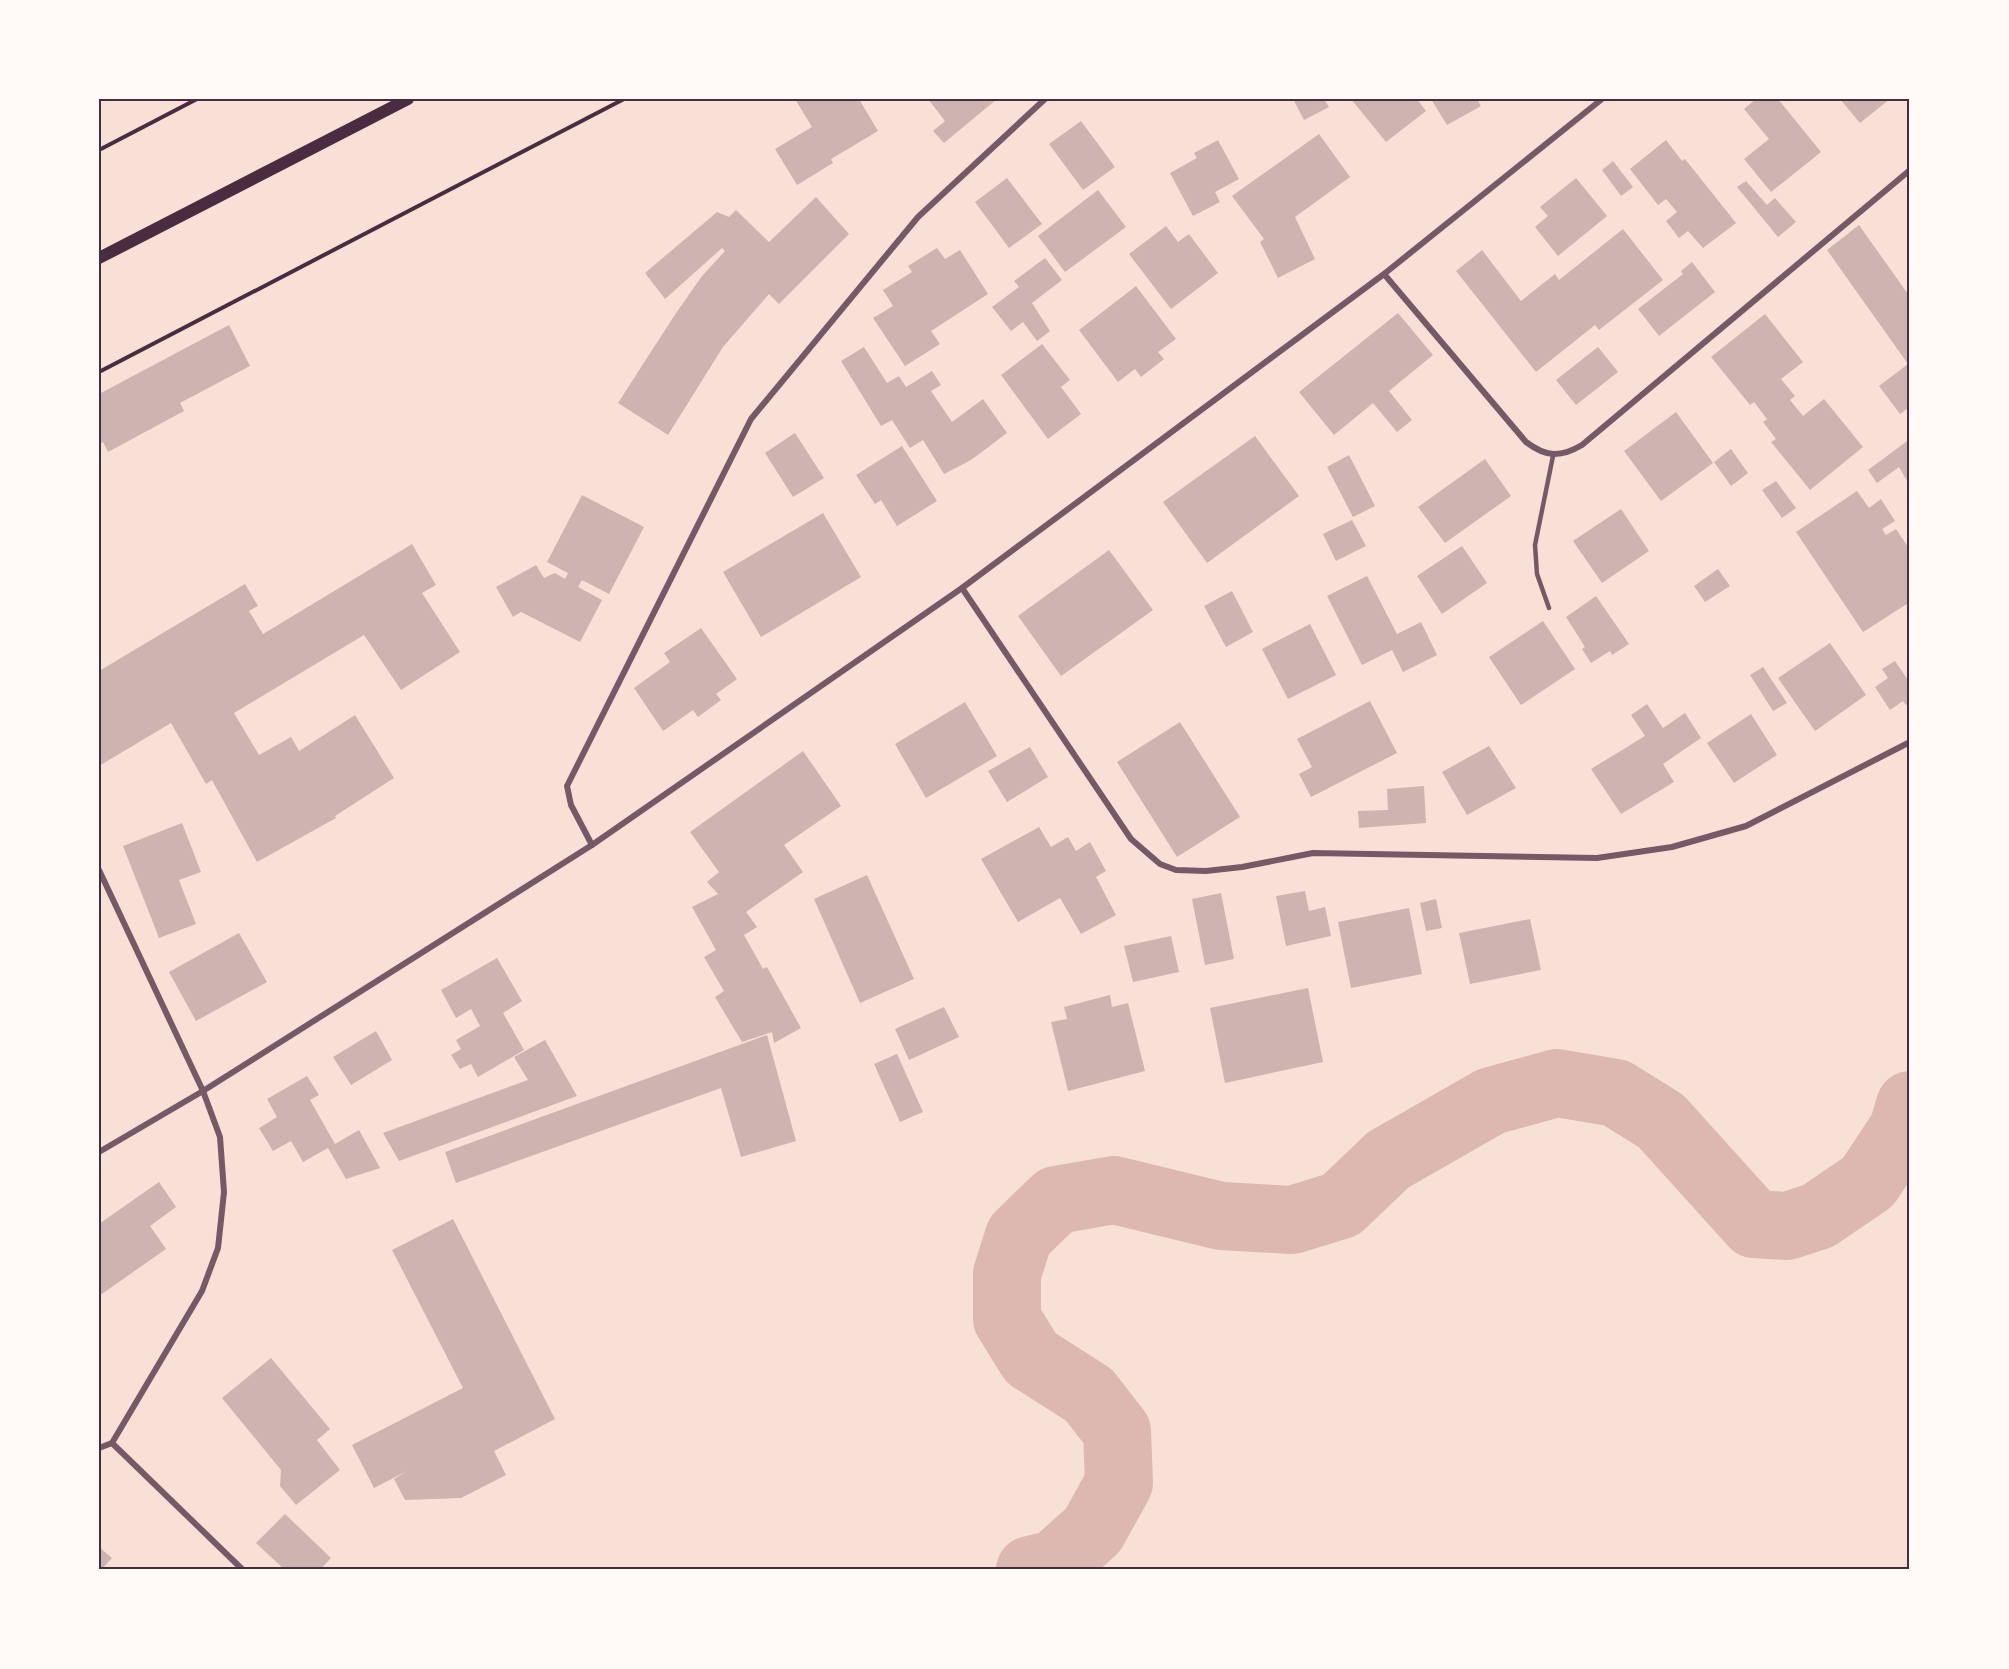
<svg xmlns="http://www.w3.org/2000/svg" width="2009" height="1669" font-family="Lato,sans-serif">
  <style>
    .lines { fill: none; stroke-linecap: round; stroke-linejoin: round }
    .river { stroke: #dcb8b0; stroke-width: 68 }
    .building { fill: #ccb4b1 }
    .path { stroke: #4a2c40; stroke-width: 4 }
    .service { stroke: #755966; stroke-width: 4.5 }
    .minor { stroke: #755966; stroke-width: 6 }
    .secondary { stroke: #4a2c40; stroke-width: 12 }
    .neatline { fill: none; stroke: #4a2c40; stroke-width: 2 }
  </style>
  <rect width="100%" height="100%" fill="#f7e1d7"/>
  <g class="lines">
    <polyline class="river" points="1030,1570 1055,1564 1093,1530 1119,1483 1117,1431 1089,1395 1031,1358 1007,1319 1007,1274 1019,1236 1056,1200 1114,1190 1221,1216 1292,1220 1341,1205 1388,1160 1491,1101 1557,1083 1616,1093 1661,1121 1754,1224 1787,1226 1818,1216 1868,1182 1903,1129 1910,1105"/>
  </g>
  <g class="building">
    <polygon points="795,99 859,99 878,131 831,159 833,163 797,185 775,149 812,127"/>
    <polygon points="928,99 997,99 944,143 933,131 945,121"/>
    <polygon points="1293,99 1324,99 1329,107 1304,120"/>
    <polygon points="1351,99 1417,99 1426,111 1386,142"/>
    <polygon points="1431,99 1477,99 1481,106 1447,125"/>
    <polygon points="1756,99 1778,99 1821,152 1771,192 1744,159 1769,139 1744,109"/>
    <polygon points="1840,99 1890,99 1860,123"/>
    <polygon points="1081,121 1115,167 1083,190 1049,144"/>
    <polygon points="1319,134 1350,177 1295,217 1315,259 1278,278 1260,242 1264,239 1232,196"/>
    <polygon points="1218,140 1239,179 1215,192 1220,202 1193,216 1170,173 1197,158 1194,153"/>
    <polygon points="1666,140 1682,161 1685,159 1736,223 1703,248 1688,231 1679,238 1666,221 1677,212 1666,199 1658,205 1630,169"/>
    <polygon points="1613,161 1633,187 1621,196 1602,170"/>
    <polygon points="1007,178 1042,224 1009,248 975,202"/>
    <polygon points="1576,178 1607,216 1558,256 1535,227 1548,216 1540,207"/>
    <polygon points="1746,181 1767,205 1775,198 1796,222 1778,237 1737,187"/>
    <polygon points="1098,190 1126,227 1065,272 1038,236"/>
    <polygon points="816,197 849,234 779,304 769,294 723,347 668,435 618,403 674,316 702,276 725,251 722,248 665,299 645,273 717,212 729,217 736,210 769,242"/>
    <polygon points="1859,225 1910,297 1910,407 1900,414 1879,386 1908,364 1827,250"/>
    <polygon points="1166,226 1178,242 1189,234 1218,273 1171,309 1129,254"/>
    <polygon points="1623,229 1663,280 1599,330 1595,325 1536,372 1456,271 1482,250 1521,301 1555,274 1559,280"/>
    <polygon points="937,248 945,259 960,250 988,294 931,331 940,344 905,366 873,318 893,306 883,290 912,272 908,266"/>
    <polygon points="1045,258 1062,280 1032,303 1050,331 1037,341 1023,322 1011,331 992,307 1019,287 1014,281"/>
    <polygon points="1692,262 1715,292 1659,336 1638,309 1683,274 1681,271"/>
    <polygon points="1136,286 1176,339 1158,352 1164,359 1141,377 1135,369 1118,382 1079,330"/>
    <polygon points="1398,313 1433,355 1389,391 1412,420 1397,432 1373,403 1334,435 1299,392"/>
    <polygon points="1765,314 1803,362 1781,379 1795,396 1790,400 1803,416 1824,399 1863,447 1810,490 1771,442 1776,439 1763,422 1767,419 1754,402 1750,405 1711,357"/>
    <polygon points="229,325 250,366 180,403 184,411 108,452 103,442 99,444 99,394"/>
    <polygon points="1042,344 1070,380 1061,387 1081,414 1048,439 1001,375"/>
    <polygon points="864,347 887,383 899,376 906,387 932,371 941,385 931,391 952,422 983,399 1007,433 971,460 944,474 923,440 910,448 892,420 881,426 841,361"/>
    <polygon points="1598,347 1618,372 1576,405 1556,380"/>
    <polygon points="1676,412 1713,463 1661,501 1624,451"/>
    <polygon points="795,433 824,478 793,497 765,453"/>
    <polygon points="1255,436 1299,496 1207,563 1163,502"/>
    <polygon points="1910,439 1910,486 1899,467 1877,483 1868,470"/>
    <polygon points="902,446 937,501 897,526 881,500 875,504 856,475"/>
    <polygon points="1731,449 1748,473 1731,486 1714,462"/>
    <polygon points="1349,455 1375,506 1353,517 1327,467"/>
    <polygon points="1485,459 1511,496 1445,543 1418,507"/>
    <polygon points="1776,481 1796,508 1782,518 1762,490"/>
    <polygon points="1857,491 1869,508 1881,499 1895,521 1882,529 1886,535 1896,529 1910,550 1910,602 1863,632 1796,532"/>
    <polygon points="582,495 644,527 609,594 582,580 578,587 602,600 580,642 521,612 513,617 496,587 536,565 544,578 555,573 565,579 568,573 547,562"/>
    <polygon points="1621,509 1649,551 1602,583 1573,541"/>
    <polygon points="823,513 861,577 761,637 723,572"/>
    <polygon points="1352,520 1366,546 1336,561 1323,534"/>
    <polygon points="412,544 436,585 422,593 460,652 401,690 364,635 234,713 259,755 291,737 299,751 355,715 394,778 335,816 336,818 257,862 212,780 206,784 171,723 99,766 99,671 245,584 258,606 249,611 263,634"/>
    <polygon points="1462,546 1487,583 1442,614 1417,576"/>
    <polygon points="1109,550 1153,610 1061,676 1018,616"/>
    <polygon points="1718,569 1730,586 1705,602 1694,586"/>
    <polygon points="1367,576 1397,634 1421,622 1437,655 1403,672 1392,650 1362,665 1327,596"/>
    <polygon points="1232,591 1253,632 1226,647 1204,606"/>
    <polygon points="1596,596 1629,644 1612,655 1610,651 1591,663 1582,649 1585,647 1566,617"/>
    <polygon points="1543,621 1575,669 1521,705 1489,657"/>
    <polygon points="1310,624 1336,675 1288,699 1262,649"/>
    <polygon points="701,628 737,679 716,694 721,700 698,717 693,710 663,731 634,688 670,662 664,653"/>
    <polygon points="1830,643 1866,695 1815,731 1778,678"/>
    <polygon points="1895,661 1910,683 1910,702 1906,705 1903,701 1890,710 1875,687 1888,678 1882,669"/>
    <polygon points="1763,667 1787,703 1773,711 1750,675"/>
    <polygon points="1370,701 1397,753 1311,797 1299,774 1312,767 1297,739"/>
    <polygon points="965,702 997,756 926,798 895,744"/>
    <polygon points="1647,704 1663,728 1685,713 1701,738 1663,764 1674,782 1621,814 1591,769 1645,736 1631,715"/>
    <polygon points="1751,714 1777,755 1734,783 1707,743"/>
    <polygon points="1180,722 1240,817 1177,857 1117,762"/>
    <polygon points="1489,746 1516,788 1467,815 1442,772"/>
    <polygon points="1030,747 1048,777 1007,802 988,771"/>
    <polygon points="803,751 841,806 784,845 803,872 746,912 757,927 744,935 763,969 767,967 801,1028 774,1043 772,1032 742,1042 715,997 724,991 704,957 716,950 692,907 718,894 707,882 719,872 690,832"/>
    <polygon points="1424,786 1426,823 1359,828 1358,811 1388,810 1387,789"/>
    <polygon points="182,823 201,872 179,880 196,924 159,938 123,846"/>
    <polygon points="1039,827 1051,847 1068,837 1076,851 1090,842 1106,871 1096,877 1116,915 1081,934 1060,898 1018,922 981,859"/>
    <polygon points="867,875 914,979 860,1003 814,899"/>
    <polygon points="1305,891 1309,911 1325,907 1331,936 1286,946 1276,896"/>
    <polygon points="1221,893 1234,959 1205,965 1192,899"/>
    <polygon points="1436,899 1442,928 1426,931 1420,903"/>
    <polygon points="1409,908 1422,974 1351,988 1338,922"/>
    <polygon points="1530,919 1541,970 1470,984 1459,933"/>
    <polygon points="239,933 267,982 196,1021 169,972"/>
    <polygon points="1171,936 1179,972 1133,982 1124,946"/>
    <polygon points="497,958 522,1001 503,1013 524,1050 478,1077 471,1064 460,1069 451,1055 461,1049 456,1040 480,1026 471,1009 456,1018 441,990"/>
    <polygon points="1308,988 1323,1062 1225,1083 1210,1008"/>
    <polygon points="1110,995 1112,1007 1128,1003 1145,1071 1068,1091 1051,1022 1067,1019 1064,1007"/>
    <polygon points="944,1007 959,1037 909,1060 895,1029"/>
    <polygon points="376,1031 392,1060 351,1085 333,1057"/>
    <polygon points="767,1035 796,1141 741,1157 721,1088 456,1183 445,1152"/>
    <polygon points="545,1040 577,1096 399,1161 383,1133 528,1080 514,1057"/>
    <polygon points="897,1054 923,1112 900,1122 874,1064"/>
    <polygon points="307,1076 319,1095 310,1100 335,1144 359,1130 380,1168 346,1179 328,1148 303,1162 291,1141 273,1151 259,1128 277,1117 267,1099"/>
    <polygon points="159,1182 176,1207 150,1226 166,1249 99,1296 99,1224"/>
    <polygon points="453,1219 555,1419 494,1451 506,1475 461,1498 405,1500 394,1479 407,1471 374,1488 352,1445 463,1388 392,1250"/>
    <polygon points="271,1358 330,1429 317,1440 340,1470 296,1505 280,1486 281,1470 222,1398"/>
    <polygon points="285,1514 331,1558 320,1570 285,1570 256,1543"/>
    <polygon points="99,1547 112,1558 101,1570 99,1570"/>
  </g>
  <g class="lines">
    <g class="path">
      <polyline points="99,150 197,99"/>
      <polyline points="99,372 624,99"/>
    </g>
    <polyline class="service" points="1549,608 1537,574 1535,545 1553,456"/>
    <g class="minor">
      <path d="M1384,274l142,168c20,15 34,16 56,3l328,-275"/>
      <polyline points="962,588 1131,839 1160,864 1176,870 1206,871 1242,867 1313,853 1597,858 1672,847 1746,826 1910,742"/>
      <polyline points="592,845 571,805 567,786 751,419 918,217 1045,99"/>
      <polyline points="99,870 203,1091 220,1137 224,1192 218,1248 202,1291 112,1443 99,1448"/>
      <polyline points="99,1152 203,1091 592,845 962,588 1384,274 1602,99"/>
      <polyline points="112,1443 243,1570"/>
    </g>
    <polyline class="secondary" points="99,258 408,99"/>
  </g>
  <rect width="2009" height="1669" fill="none" stroke="#fffaf5" stroke-width="201"/>
  <rect x="100" y="100" width="1808" height="1468" class="neatline"/>
</svg>
